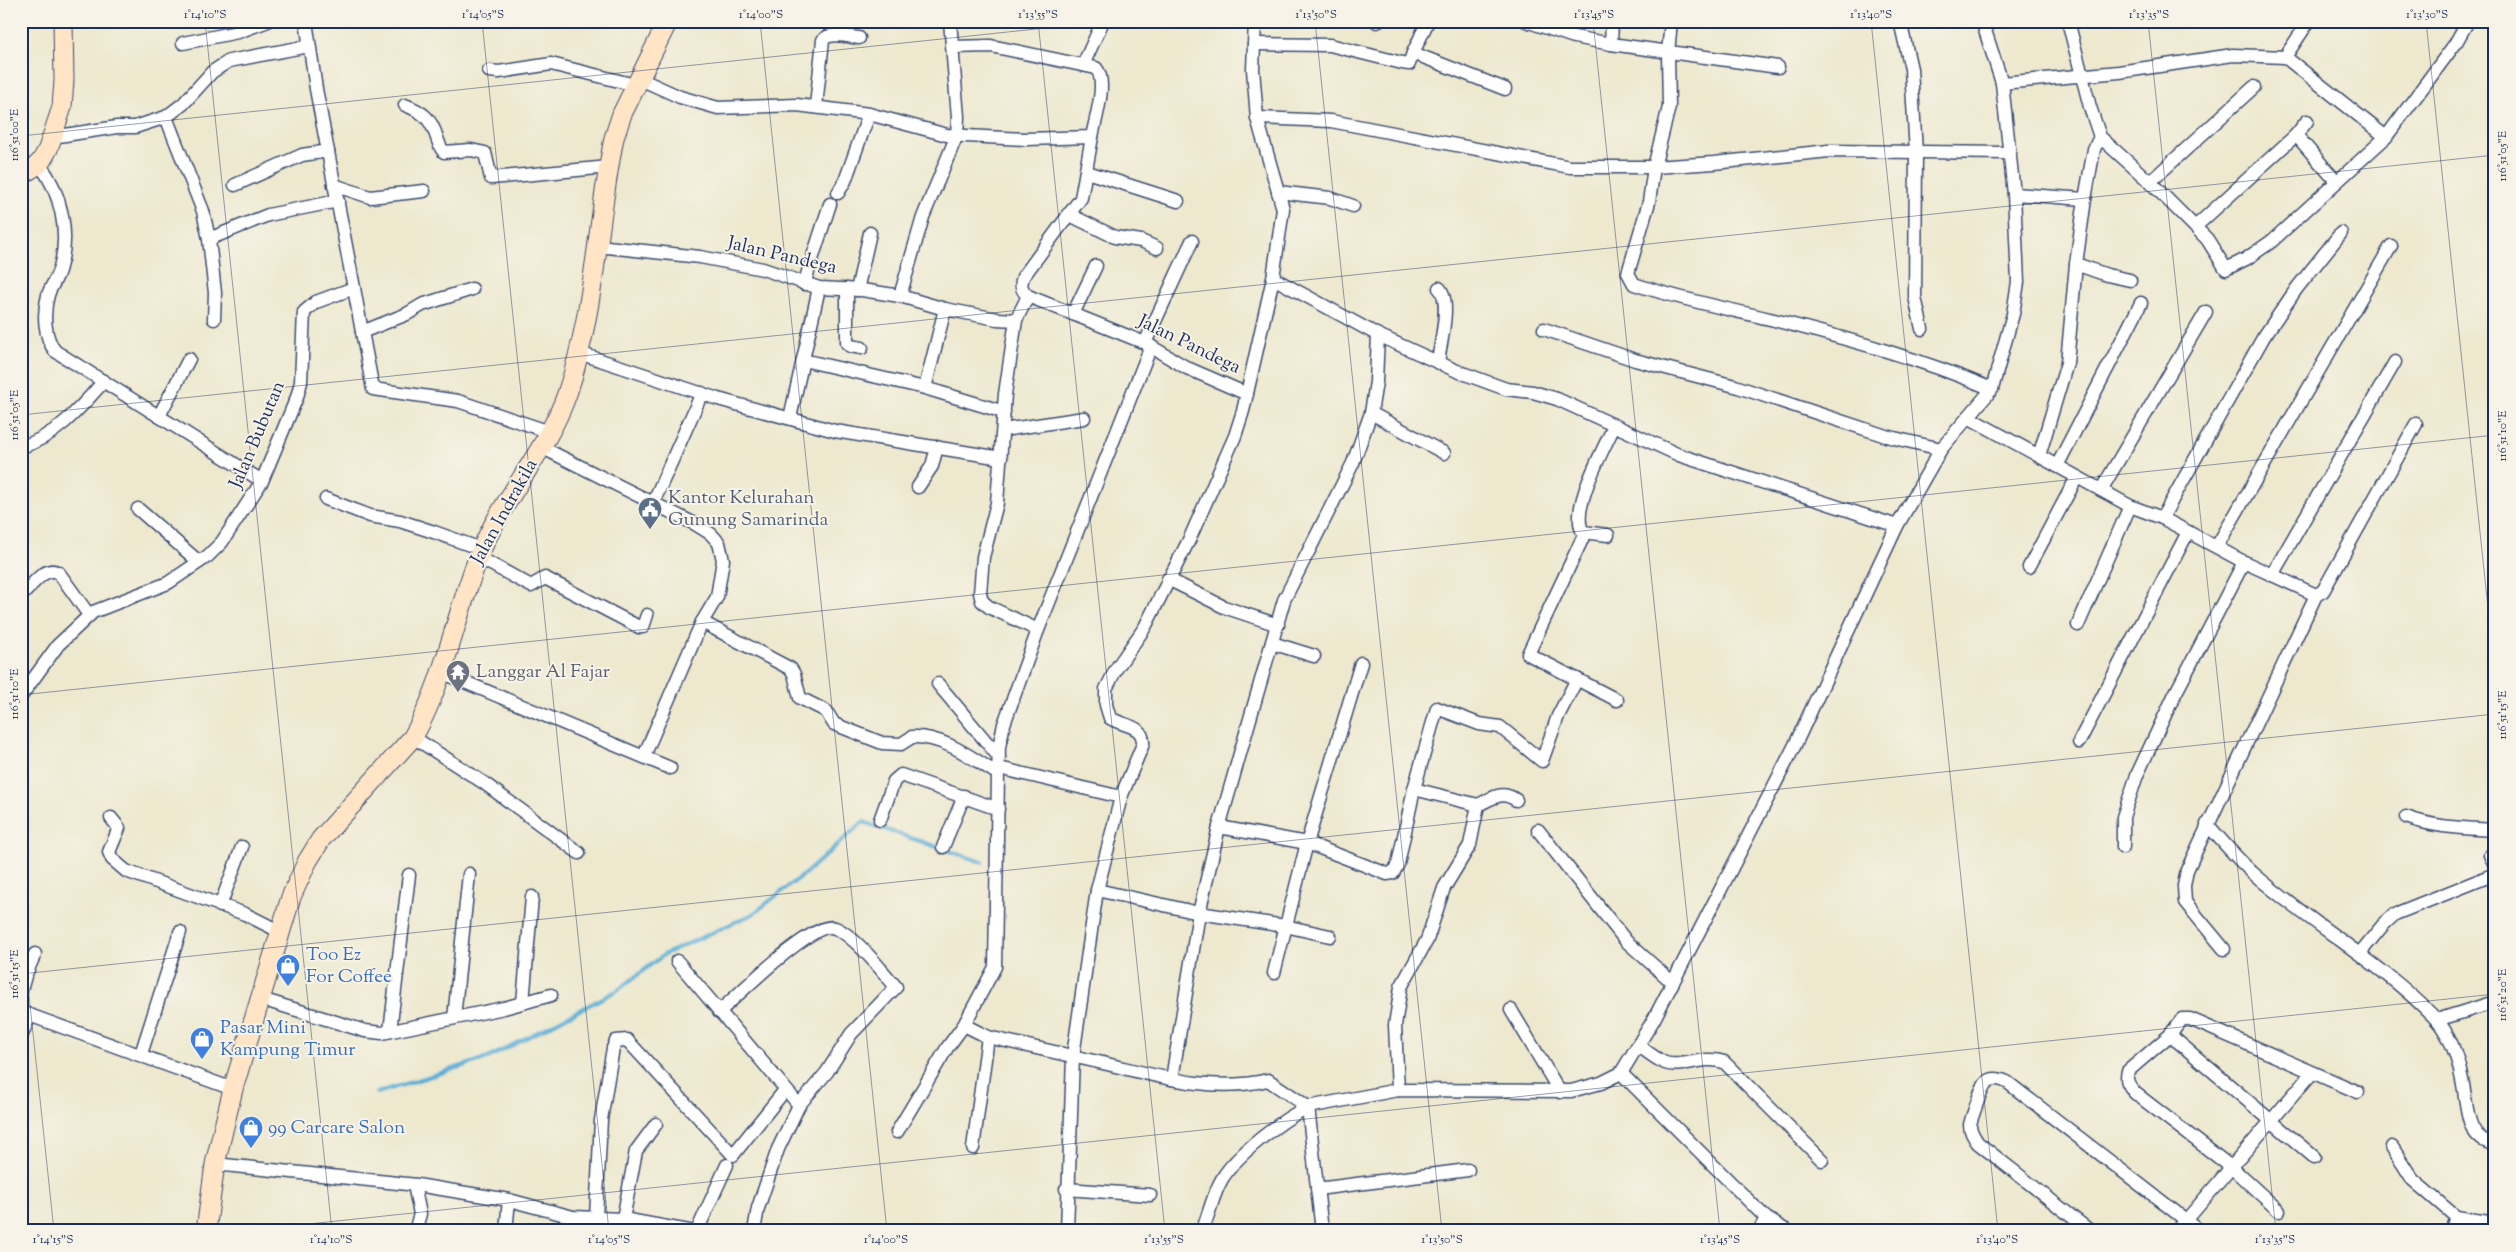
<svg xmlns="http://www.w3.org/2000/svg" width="2516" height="1252" font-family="'Sorts Mill Goudy',serif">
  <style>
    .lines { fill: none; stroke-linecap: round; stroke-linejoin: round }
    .stream { stroke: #59add5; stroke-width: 4 }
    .street-casing { stroke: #3a4b6f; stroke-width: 15 }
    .secondary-casing { stroke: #3a4b6f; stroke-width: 21 }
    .street { stroke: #fff; stroke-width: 12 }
    .secondary { stroke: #ffe4c6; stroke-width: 19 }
    .ticks { fill: none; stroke: #1b2f5e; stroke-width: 1; stroke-opacity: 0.45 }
    .labels { text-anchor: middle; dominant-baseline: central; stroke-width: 4; stroke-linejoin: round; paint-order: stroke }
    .street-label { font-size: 19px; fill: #1b2f5e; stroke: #f7f3e8 }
    .service-label { font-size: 19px; fill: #4e5e75; stroke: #f7f3e8; text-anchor: start }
    .worship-label { font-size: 19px; fill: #5b616d; stroke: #f7f3e8; text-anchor: start }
    .shop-label { font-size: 19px; fill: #366cbe; stroke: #f7f3e8; text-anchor: start }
    .neatline { fill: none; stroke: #1b2f5e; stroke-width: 2 }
    .ticks-label { font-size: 12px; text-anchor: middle; fill: #1b2f5e }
  </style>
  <rect width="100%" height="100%" fill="#f7f3e8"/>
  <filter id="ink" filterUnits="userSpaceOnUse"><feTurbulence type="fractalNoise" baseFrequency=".02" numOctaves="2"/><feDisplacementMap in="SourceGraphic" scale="10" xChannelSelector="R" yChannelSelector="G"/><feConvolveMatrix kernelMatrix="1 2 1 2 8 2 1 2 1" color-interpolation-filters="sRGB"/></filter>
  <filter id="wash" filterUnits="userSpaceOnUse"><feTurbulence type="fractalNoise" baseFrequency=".0096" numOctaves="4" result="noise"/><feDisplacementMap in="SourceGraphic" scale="20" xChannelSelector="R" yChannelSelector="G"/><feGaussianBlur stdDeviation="1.12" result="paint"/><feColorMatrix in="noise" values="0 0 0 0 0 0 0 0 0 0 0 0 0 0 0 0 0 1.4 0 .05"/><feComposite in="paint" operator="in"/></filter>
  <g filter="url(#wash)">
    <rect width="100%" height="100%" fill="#ede8ce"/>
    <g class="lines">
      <polyline class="stream" points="377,1093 488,1058 618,990 665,954 753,914 807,872 863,822 982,862"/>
    </g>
  </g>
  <g filter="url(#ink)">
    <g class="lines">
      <defs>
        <g id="street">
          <polyline points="1376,21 1377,22"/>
          <polyline points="1428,21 1413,53 1505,89"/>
          <polyline points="1526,21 1574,37 1611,44 1778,67"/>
          <path d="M1671,21l-3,32 1,54 -15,60 -5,35 -21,71 6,11c45,15 90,24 136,35 75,19 152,40 222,70"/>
          <polyline points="1900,21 1911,69 1916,153 1915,297 1922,329"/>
          <polyline points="2068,21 2090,107 2100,137 2150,182 2207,239 2226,269 2246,259 2272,241 2386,137"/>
          <polyline points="183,43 238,32 268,21"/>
          <polyline points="1254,44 1330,45 1402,63 1409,64 1413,53"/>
          <polyline points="1611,44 1612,21"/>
          <polyline points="2285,57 2386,137 2455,44 2468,21"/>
          <polyline points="2285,57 2309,21"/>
          <polyline points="1083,65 1103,21"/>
          <polyline points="489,71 499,72 551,64 635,85"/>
          <path d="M638,78l42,19 38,11 79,-3 72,9 78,21 79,4 66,-2c3,-17 16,-56 4,-69l-105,-22 -38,1"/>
          <polyline points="2002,83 2119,72 2233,55 2285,57"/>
          <path d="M405,105c18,7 26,13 32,33 2,5 3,10 7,14l27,-2 14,3 6,25 118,-11"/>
          <path d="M816,106l7,-66c7,-9 26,-3 36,-2"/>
          <polyline points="166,117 203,211 209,239 268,215 338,201"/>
          <polyline points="1257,118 1331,121 1570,167 1654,167 1714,163 1829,151 2010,153"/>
          <polyline points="2296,135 2336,181"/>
          <polyline points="52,137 117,127 135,127 166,117 183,104 212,72 229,61 309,46"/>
          <path d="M39,164c22,27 31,69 21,103 -2,10 -9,19 -12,28 -5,18 -4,42 7,56l207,130"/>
          <polyline points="1087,172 1178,201"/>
          <polyline points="2150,182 2254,87"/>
          <polyline points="235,185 302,155 328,151"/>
          <polyline points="334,185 370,197 424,191"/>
          <polyline points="1278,192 1330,198 1353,206"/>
          <polyline points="838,193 845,181 869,114"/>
          <polyline points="2014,194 2085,199"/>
          <polyline points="1068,214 1115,237 1141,241 1157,248"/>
          <polyline points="2195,227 2296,135 2307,121"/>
          <polyline points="209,239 215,293 214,319"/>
          <polyline points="598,246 700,257 763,269 819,288 862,290 900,296 945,309 997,319 1016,320"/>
          <polyline points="2076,264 2107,275 2130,280"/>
          <polyline points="804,284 830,204"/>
          <polyline points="354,288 362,332 407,314 422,305 472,289"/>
          <polyline points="847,289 847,343 850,346 862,348"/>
          <polyline points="857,290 870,233"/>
          <polyline points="900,296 923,217 957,135 958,117 950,21"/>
          <path d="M1028,296c-7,-6 -8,-11 -5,-19l58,-79 11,-61"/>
          <polyline points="1073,314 1096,266"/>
          <polyline points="362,332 373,389 458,401 550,432"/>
          <polyline points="1378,335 1457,371 1506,389 1533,392 1557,399 1679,455 1897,526"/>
          <polyline points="1145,343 1192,241"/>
          <polyline points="579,353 718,399 835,431 1001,458"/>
          <polyline points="803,360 925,388 1004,412"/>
          <path d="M1438,362c2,-17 14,-62 1,-74"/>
          <polyline points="925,388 945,309"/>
          <polyline points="1371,413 1444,453"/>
          <polyline points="159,416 189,359"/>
          <polyline points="1968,417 2130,506 2162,518 2244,562 2316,595"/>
          <polyline points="790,418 819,288"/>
          <polyline points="1003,430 1084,418"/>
          <path d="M21,447c35,-10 60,-40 83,-66"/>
          <polyline points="541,447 695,524 711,534 719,543 723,560 717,597 702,622 644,756"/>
          <polyline points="1941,449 1992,389 2013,314 2018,282 2014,194 2002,83 1982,21"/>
          <polyline points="2039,456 2067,363 2076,264 2085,199 2094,149 2100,137"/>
          <polyline points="2057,466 2141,303"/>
          <polyline points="918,487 932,466 937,447"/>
          <polyline points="2101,490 2206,312"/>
          <polyline points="326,499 370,516 400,521 434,532 481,549"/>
          <polyline points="653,503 702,393"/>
          <polyline points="138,509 199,562"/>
          <polyline points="2162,518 2263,338 2297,288 2341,233"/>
          <polyline points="1585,533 1528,654 1617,700"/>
          <path d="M1608,535l-25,-3c-14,-22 21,-83 31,-106"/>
          <polyline points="2217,546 2391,246"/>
          <polyline points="478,557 531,586 545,578 639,627 643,627 647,615"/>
          <polyline points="2029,567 2077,477"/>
          <polyline points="2272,575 2395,362"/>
          <polyline points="1168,579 1224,607 1278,625"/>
          <path d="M21,596c10,-9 24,-32 38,-23l30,42"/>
          <path d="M702,622l89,47 3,5 6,24 26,13 8,13 48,19 19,1 11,-7c31,-2 61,22 86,37"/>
          <polyline points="2078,625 2130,506"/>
          <polyline points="1038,630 989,607 982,601 980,593 983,557 997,503 1005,394 1016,320 1028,296 1145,343 1187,368 1247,394"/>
          <polyline points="1272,643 1314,656"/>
          <polyline points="441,672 670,768"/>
          <polyline points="938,684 999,757"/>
          <polyline points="21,696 58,645 93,612 168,583 208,556 222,542 262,481 297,397 301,382 304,312 316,302 354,288 316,89 306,21"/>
          <polyline points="413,737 484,783 579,853"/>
          <polyline points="2079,742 2188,532"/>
          <polyline points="999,768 1121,797"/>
          <polyline points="1414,789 1478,805"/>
          <path d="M2406,817c29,11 58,11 89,13"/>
          <polyline points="111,818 119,828 109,852 112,859 126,871 245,914 281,932"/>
          <polyline points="880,820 894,781 901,775 998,809"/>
          <path d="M2207,824c15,17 30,35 47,50 58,51 127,88 181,144 15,16 23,40 27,62 6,23 2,60 33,64"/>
          <polyline points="1219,827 1307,843 1377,870 1387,874 1393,873 1398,864 1414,789 1437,708 1479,724 1500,727 1542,761 1558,716 1577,679"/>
          <polyline points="1538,830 1626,941 1672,982"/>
          <polyline points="943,847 964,796"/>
          <polyline points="2123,847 2123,817 2137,775 2174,696 2244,562"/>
          <polyline points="2490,855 2495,865"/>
          <polyline points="1097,890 1199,913 1285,926 1330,936"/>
          <polyline points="220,906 242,847"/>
          <polyline points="2224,949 2185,902 2184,886 2187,870 2316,595 2323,591 2416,424"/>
          <polyline points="2360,953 2383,925 2395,914 2495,874"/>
          <polyline points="677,961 799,1105"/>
          <polyline points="1274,973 1307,843 1361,663"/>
          <polyline points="21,990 25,976 35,954"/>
          <polyline points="261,999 365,1031 382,1033 504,1008 551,995"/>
          <polyline points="523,1003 532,897"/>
          <polyline points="1511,1010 1560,1092"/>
          <polyline points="21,1012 233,1089"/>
          <path d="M719,1012c18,-16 95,-93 116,-84 19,7 47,43 61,59l-45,47 -24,38 -28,33 -21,44 -20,59 -4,23"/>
          <polyline points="454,1018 469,874"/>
          <polyline points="2437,1020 2495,1002"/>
          <path d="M964,1025l24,12c39,9 79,18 119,27 54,13 106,29 161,16l40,27 14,124"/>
          <polyline points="390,1031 409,875"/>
          <polyline points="2170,1035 2182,1019 2190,1019 2358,1092"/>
          <polyline points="21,1037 30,1015"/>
          <path d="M1638,1045c8,6 18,14 27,18 17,6 37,-8 59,-1l98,98"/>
          <polyline points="141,1054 180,932"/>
          <polyline points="1621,1073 1766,1218 1787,1231"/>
          <polyline points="1172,1079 1199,913 1219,827 1284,600 1353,463 1371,413 1376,382 1378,335 1273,278"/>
          <path d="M1398,1090l-3,-65 6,-38 26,-47 17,-52 26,-43 8,-40c15,-7 23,-15 38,-5"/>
          <polyline points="897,1132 947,1048 964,1025 995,967 998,774 999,747 1004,724 1038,630 1151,346"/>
          <polyline points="2392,1147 2413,1180 2456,1217 2451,1231"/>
          <polyline points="973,1148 988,1037"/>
          <polyline points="215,1164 417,1185 509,1200 573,1217 623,1219 689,1231"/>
          <polyline points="414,1185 420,1214 415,1231"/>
          <polyline points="1066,1189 1150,1195"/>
          <polyline points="1317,1189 1468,1170"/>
          <path d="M2279,1211l-48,-44 -96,-74c-6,-8 -10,-12 -7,-22l42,-36 144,122"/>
          <polyline points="596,1217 601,1120 613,1048 616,1041 627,1040 733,1155 785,1090"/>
          <polyline points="2456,1217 2495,1223"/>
          <polyline points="623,1219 636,1151 656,1124"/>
          <polyline points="506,1231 509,1200"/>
          <polyline points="571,1231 573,1217"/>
          <polyline points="697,1231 727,1165"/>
          <path d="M1067,1231l6,-175 24,-166 24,-93 22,-53c1,-20 -21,-18 -33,-26l-4,-13v-16l10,-20 29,-42 45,-89 45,-102 8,-25 30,-133 10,-69 -26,-91 -4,-49 2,-48"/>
          <path d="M1202,1231c7,-16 11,-37 20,-52 14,-24 61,-60 86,-72l90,-17 173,1 30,-8 20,-10 33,-54 140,-272 103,-221 44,-77 -55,-13 -151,-50 -100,-26 -91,-31"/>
          <polyline points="1759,1231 1766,1218"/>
          <path d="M2090,1231l-112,-88c-4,-6 -8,-11 -8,-18 1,-6 4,-13 6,-19 6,-18 9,-34 31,-24l193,149"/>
          <polyline points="2177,1231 2312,1073"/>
        </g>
        <g id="secondary">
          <polyline points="21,175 39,164 43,158 48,149 62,107 64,81 63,21"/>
          <path d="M206,1231l9,-67 18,-75 58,-192 16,-35 14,-23 92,-102c32,-56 42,-121 66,-181 22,-57 67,-103 88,-162 28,-83 30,-171 47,-256l8,-24 46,-93"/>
        </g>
      </defs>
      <use href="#street" class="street-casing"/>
      <use href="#secondary" class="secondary-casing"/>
      <use href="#street" class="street"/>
      <use href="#secondary" class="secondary"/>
    </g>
  </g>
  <path class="ticks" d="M205,21l127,1210M482,21l127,1210M760,21l127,1210M1038,21l127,1210M1315,21l127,1210M1593,21l127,1210M1871,21l127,1210M2148,21l128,1210M2426,21l69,653M21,136l1091,-115M21,415l2474,-260M21,695l2474,-260M21,920l33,311M21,974l2474,-260M242,1231l2253,-237"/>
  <defs>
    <symbol id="civic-pin" viewBox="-11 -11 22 30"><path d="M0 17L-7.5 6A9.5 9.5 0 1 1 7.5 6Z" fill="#5c6f8a" stroke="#f7f3e8"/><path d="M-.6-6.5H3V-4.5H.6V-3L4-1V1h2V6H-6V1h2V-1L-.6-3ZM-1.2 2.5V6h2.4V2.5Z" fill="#fff"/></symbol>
    <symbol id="temple-pin" viewBox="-11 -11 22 30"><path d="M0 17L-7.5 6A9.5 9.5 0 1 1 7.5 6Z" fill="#6b7280" stroke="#f7f3e8"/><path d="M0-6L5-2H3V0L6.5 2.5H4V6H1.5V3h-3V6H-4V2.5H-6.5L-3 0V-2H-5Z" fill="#fff"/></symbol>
    <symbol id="shop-pin" viewBox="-11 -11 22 30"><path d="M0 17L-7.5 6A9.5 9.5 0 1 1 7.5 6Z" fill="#3f7fe0" stroke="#f7f3e8"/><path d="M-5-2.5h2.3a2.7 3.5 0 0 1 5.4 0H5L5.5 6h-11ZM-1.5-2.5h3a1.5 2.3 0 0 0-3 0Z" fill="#fff"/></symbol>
  </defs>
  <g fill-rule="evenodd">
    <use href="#civic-pin" x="636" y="495" width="28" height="38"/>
    <use href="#temple-pin" x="444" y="658" width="28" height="38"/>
    <use href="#shop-pin" x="274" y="952" width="28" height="38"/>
    <use href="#shop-pin" x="188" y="1025" width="28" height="38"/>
    <use href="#shop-pin" x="237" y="1114" width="28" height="38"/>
  </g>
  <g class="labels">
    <g class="street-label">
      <text transform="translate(782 256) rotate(13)">Jalan Pandega</text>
      <text transform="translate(1189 345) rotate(26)">Jalan Pandega</text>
      <text transform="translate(258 435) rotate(-67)">Jalan Bubutan</text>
      <text transform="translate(505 512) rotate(-61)">Jalan Indrakila</text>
    </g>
    <g class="service-label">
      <text x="668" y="498">Kantor Kelurahan<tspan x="668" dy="22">Gunung Samarinda</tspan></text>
    </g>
    <g class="worship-label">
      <text x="476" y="672">Langgar Al Fajar</text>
    </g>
    <g class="shop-label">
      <text x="306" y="955">Too Ez<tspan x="306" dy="22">For Coffee</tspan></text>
      <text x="220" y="1028">Pasar Mini<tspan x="220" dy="22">Kampung Timur</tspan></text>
      <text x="268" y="1128">99 Carcare Salon</text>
    </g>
  </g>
  <rect width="2516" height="1252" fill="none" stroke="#f7f3e8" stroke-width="55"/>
  <rect x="28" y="28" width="2460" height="1196" class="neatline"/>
  <g class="ticks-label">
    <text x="205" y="18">1°14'10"S</text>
    <text x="483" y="18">1°14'05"S</text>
    <text x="761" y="18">1°14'00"S</text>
    <text x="1038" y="18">1°13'55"S</text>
    <text x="1316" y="18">1°13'50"S</text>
    <text x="1594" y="18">1°13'45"S</text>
    <text x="1871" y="18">1°13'40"S</text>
    <text x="2149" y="18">1°13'35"S</text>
    <text x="2427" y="18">1°13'30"S</text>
    <text transform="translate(14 135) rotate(-90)" y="4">116°51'00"E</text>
    <text transform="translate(2502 156) rotate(-90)" y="4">116°51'05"E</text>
    <text transform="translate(14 415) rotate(-90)" y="4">116°51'05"E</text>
    <text transform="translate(2502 436) rotate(-90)" y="4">116°51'10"E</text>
    <text transform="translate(14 694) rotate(-90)" y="4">116°51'10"E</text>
    <text transform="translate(2502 715) rotate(-90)" y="4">116°51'15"E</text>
    <text transform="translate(14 974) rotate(-90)" y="4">116°51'15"E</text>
    <text transform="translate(2502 995) rotate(-90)" y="4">116°51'20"E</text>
    <text x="53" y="1243">1°14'15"S</text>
    <text x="331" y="1243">1°14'10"S</text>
    <text x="609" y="1243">1°14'05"S</text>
    <text x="886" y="1243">1°14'00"S</text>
    <text x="1164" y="1243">1°13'55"S</text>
    <text x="1442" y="1243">1°13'50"S</text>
    <text x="1720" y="1243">1°13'45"S</text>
    <text x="1997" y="1243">1°13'40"S</text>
    <text x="2275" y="1243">1°13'35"S</text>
  </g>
</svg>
